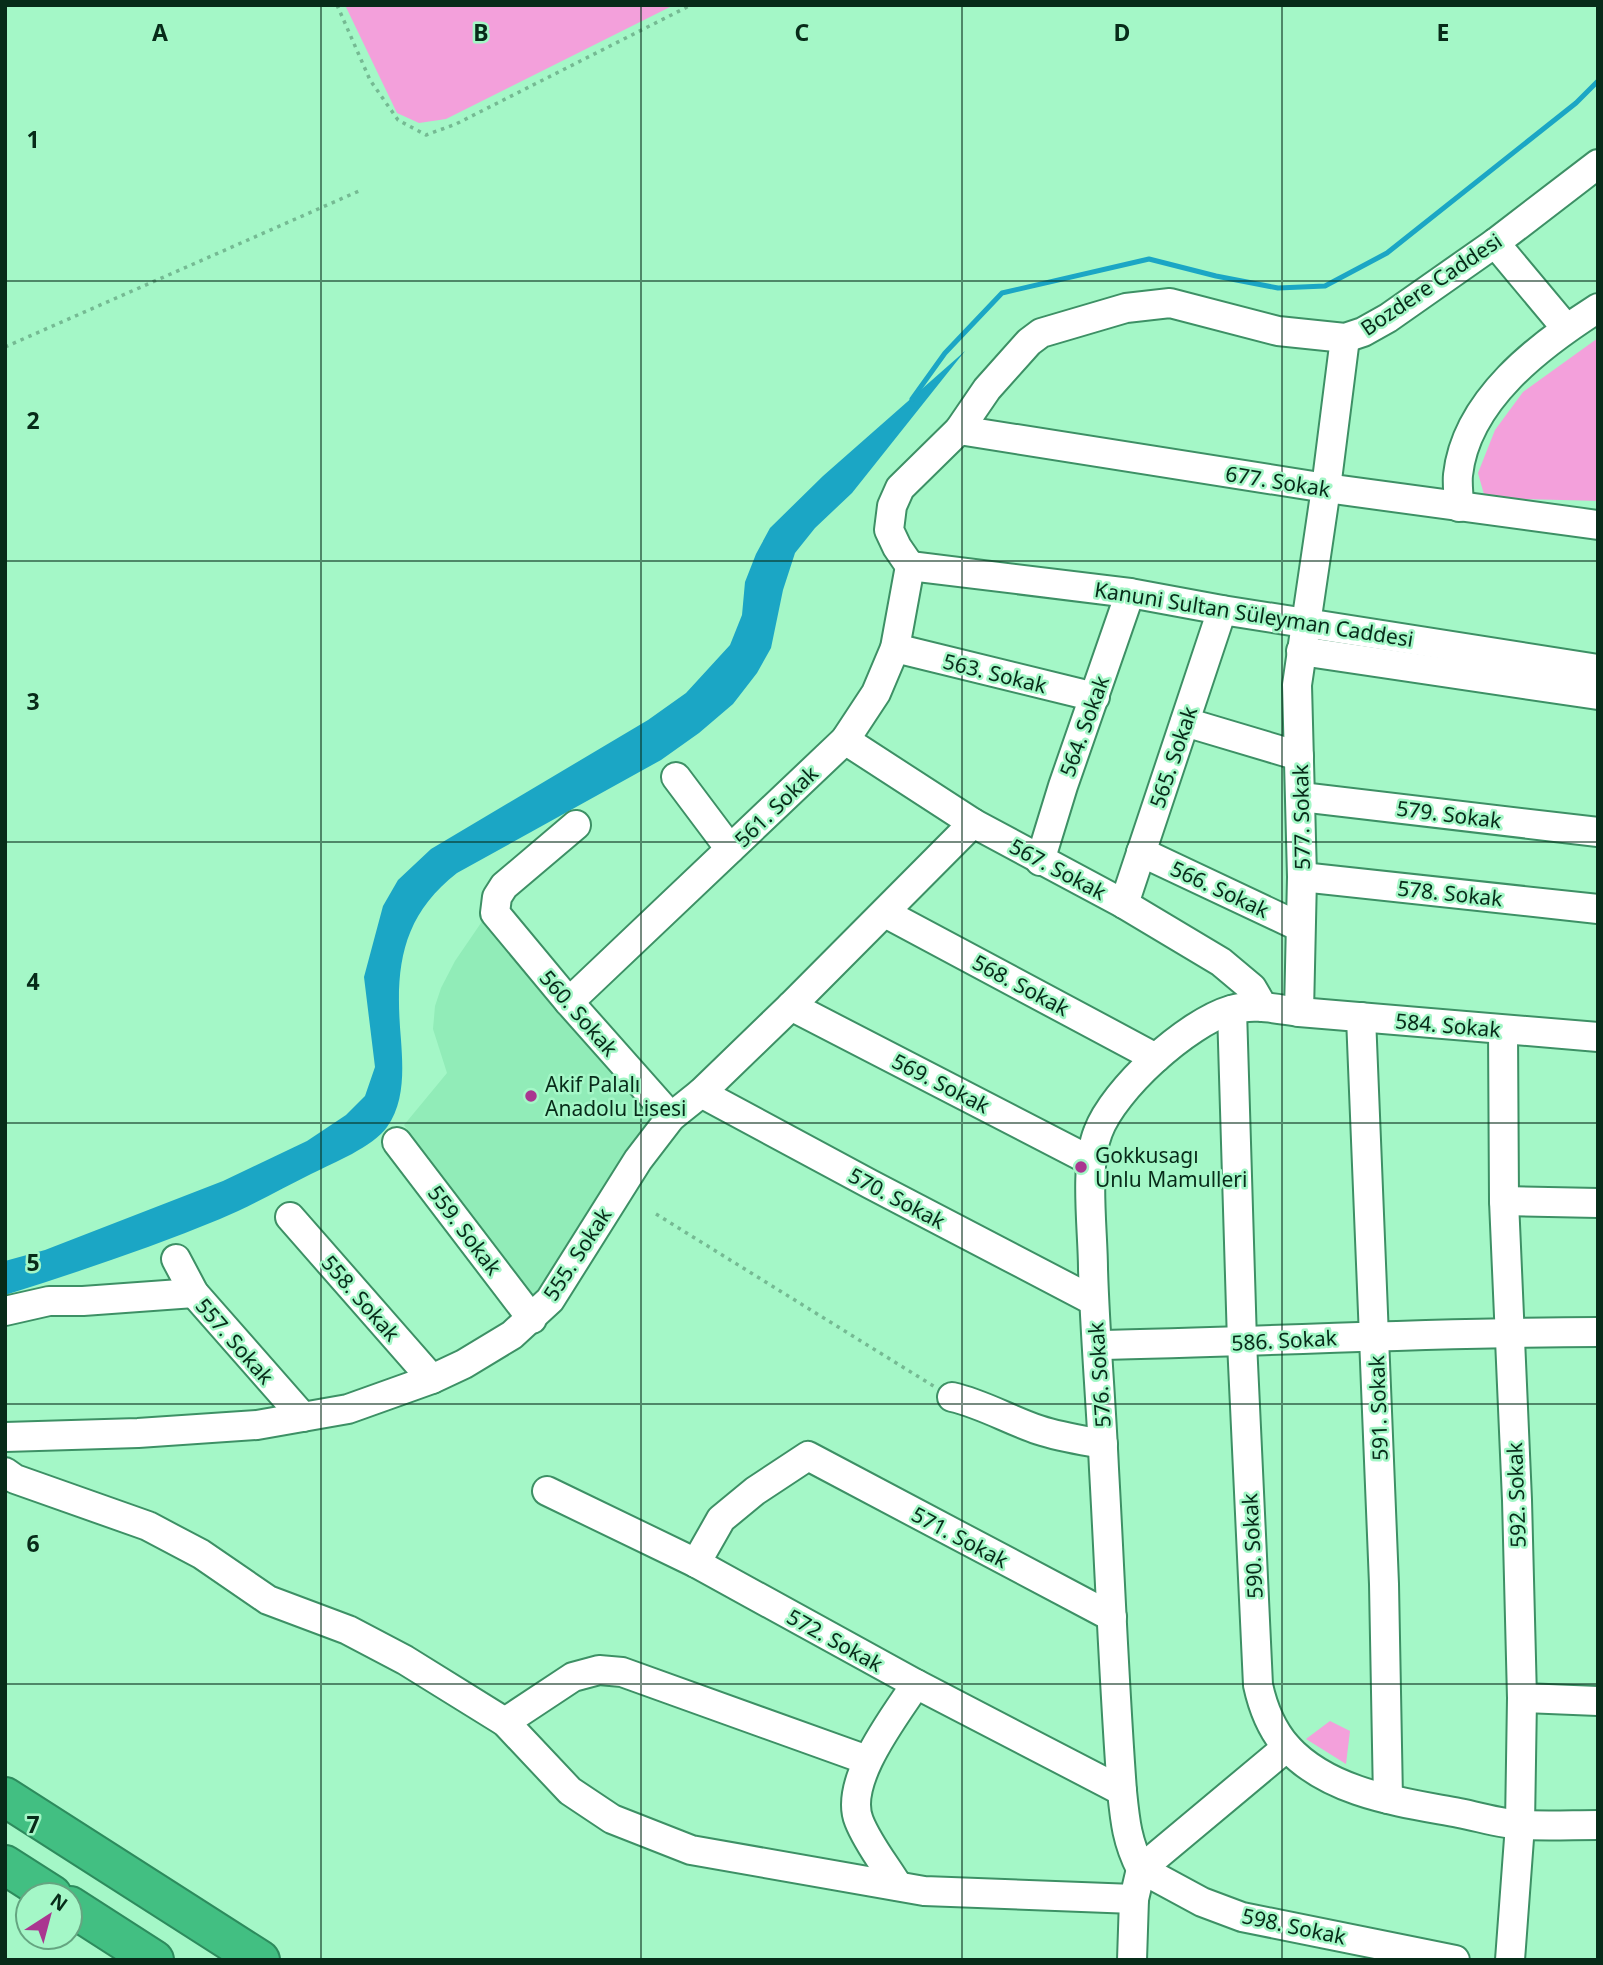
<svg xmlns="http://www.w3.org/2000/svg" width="1603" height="1965" font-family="'Noto Sans',sans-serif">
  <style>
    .built { fill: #91ecb8 }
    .green { fill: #f3a0db }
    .water { fill: #1ba6c5 }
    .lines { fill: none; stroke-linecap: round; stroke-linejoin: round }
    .stream { stroke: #1ba6c5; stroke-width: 5 }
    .minor-casing { stroke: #3d9065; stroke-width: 32 }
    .highway-casing { stroke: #2d8b5d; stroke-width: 42 }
    .path { stroke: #75ba93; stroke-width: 3.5; stroke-dasharray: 3.5 5; stroke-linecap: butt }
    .minor { stroke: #fff; stroke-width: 28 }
    .highway { stroke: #42bf82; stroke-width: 38 }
    .grid { fill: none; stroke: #072b19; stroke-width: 2; stroke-opacity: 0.55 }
    .poi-dot { fill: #aa3690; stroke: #a4f7c7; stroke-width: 2.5 }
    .labels { text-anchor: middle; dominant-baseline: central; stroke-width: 5; stroke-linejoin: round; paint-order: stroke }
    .street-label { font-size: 21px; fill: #072b19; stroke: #a4f7c7 }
    .poi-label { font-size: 21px; fill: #072b19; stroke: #a4f7c7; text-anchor: start }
    .grid-label { font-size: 23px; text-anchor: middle; font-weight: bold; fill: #072b19; stroke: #a4f7c7; stroke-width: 5; stroke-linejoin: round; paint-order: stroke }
  </style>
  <rect width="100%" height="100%" fill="#a4f7c7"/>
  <polygon class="built" points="483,920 654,1120 534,1304 404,1125 447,1073 433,1029 435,1006 441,988 455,961"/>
  <g class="green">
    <polygon points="345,5 674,5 446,119 419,123 397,113"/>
    <polygon points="1598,338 1598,501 1485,498 1478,473 1495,430 1523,392"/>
    <polygon points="1330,1721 1350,1731 1346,1764 1306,1739"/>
  </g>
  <path class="water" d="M965,351l-113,142 -37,35 -20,25 -12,37 -12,58 -14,25 -24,31 -34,29 -38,27 -204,113c-58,45 -62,99 -56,167 2,28 4,62 -14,87 -14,20 -54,36 -76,47 -30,15 -60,32 -91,45 -70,29 -142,53 -215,76v-34l40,-11 178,-69 84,-40 39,-26 19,-19 10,-29 -11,-90 19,-71 15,-26 33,-31 217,-129 38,-27 44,-48 12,-30 3,-33 11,-28 14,-26 53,-52z"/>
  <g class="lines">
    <polyline class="stream" points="912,399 945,353 1002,293 1149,259 1216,276 1278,288 1325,286 1387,253 1576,103 1598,81"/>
    <defs>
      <g id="minor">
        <polyline points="1495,243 1566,328"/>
        <polyline points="959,430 1326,488 1598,525"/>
        <path d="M1459,507c0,-10 -2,-22 -1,-32 8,-75 82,-130 140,-167"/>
        <polyline points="910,566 897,547 889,530 892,506 900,488 959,430 987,389 1029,342 1041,333 1126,308 1170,303 1278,331 1345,338 1363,332 1388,318 1495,243 1598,164"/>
        <polyline points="910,566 1130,593 1222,610 1598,669"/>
        <polyline points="895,648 1095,697"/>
        <polyline points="1301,651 1598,695"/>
        <polyline points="1185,722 1299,756"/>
        <polyline points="845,740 973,823 1124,904 1221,962 1252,988 1263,1007"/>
        <polyline points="676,777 730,849"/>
        <polyline points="1301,797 1598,832"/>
        <polyline points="576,825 504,886 497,897 495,913 569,1002 671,1117"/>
        <polyline points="1141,852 1300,927"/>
        <polyline points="1040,861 1063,786 1130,593"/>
        <polyline points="1302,877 1598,909"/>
        <polyline points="1124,904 1222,610"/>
        <polyline points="885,913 1156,1058"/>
        <polyline points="569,1002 845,740 876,693 895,648 910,566"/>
        <polyline points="791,1006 1091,1161"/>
        <path d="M1232,1010l10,332 16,343c5,23 13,44 29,62 43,47 114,55 172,66 21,4 43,11 64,12 25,1 50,0 75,0"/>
        <polyline points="1299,1012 1302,877 1297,685 1326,488 1345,338"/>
        <polyline points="1361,1017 1384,1584 1388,1799"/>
        <polyline points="1503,1030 1504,1201 1517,1500 1522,1698 1520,1825 1510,1960"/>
        <polyline points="701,1093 870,1184 1094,1301"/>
        <polyline points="397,1142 532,1319"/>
        <polyline points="1504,1201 1598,1203"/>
        <polyline points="290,1217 432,1379"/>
        <polyline points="176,1259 194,1293 303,1417"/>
        <polyline points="5,1311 49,1301 83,1301 194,1293"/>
        <path d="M1097,1345c167,-3 333,-13 501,-13"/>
        <path d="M952,1397c31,7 57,23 87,33 21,7 42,10 64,14"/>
        <polyline points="5,1437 138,1433 257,1425 348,1409 432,1379 464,1364 512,1335 550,1300 638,1160 671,1117 701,1093 791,1006 973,823"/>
        <polyline points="5,1472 15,1479 148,1526 201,1554 268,1600 348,1630 405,1660 505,1722 570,1791 612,1819 691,1850 924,1891 1134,1899"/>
        <polyline points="547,1491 696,1563 916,1684 1122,1791"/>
        <polyline points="696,1563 721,1519 755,1491 808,1456 1112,1617"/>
        <polyline points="1522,1698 1598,1701"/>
        <polyline points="505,1722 573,1677 599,1670 622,1672 867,1760"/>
        <path d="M1141,1869c-14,-27 -16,-48 -19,-78 -8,-107 -12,-215 -18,-322 -3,-67 -9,-134 -11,-200 0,-39 -9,-102 5,-137 16,-43 89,-109 133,-122 22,-7 46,-1 68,2l299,25"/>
        <polyline points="1141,1869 1202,1902 1242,1917 1455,1960"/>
        <path d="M898,1886c-12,-20 -30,-42 -39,-65 -16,-39 36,-105 57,-137"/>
        <polyline points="1132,1960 1134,1899 1141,1869 1287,1747"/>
      </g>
      <g id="highway">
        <polyline points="5,1797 260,1960"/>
        <polyline points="5,1865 52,1895"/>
        <polyline points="70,1906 154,1960"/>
      </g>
    </defs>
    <use href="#minor" class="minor-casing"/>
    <use href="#highway" class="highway-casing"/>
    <g class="path">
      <polyline points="337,5 370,80 398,120 426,135 456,124 691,5"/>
      <polyline points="5,347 359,191"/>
      <polyline points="656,1214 935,1387"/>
    </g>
    <use href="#minor" class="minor"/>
    <use href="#highway" class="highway"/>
  </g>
  <path class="grid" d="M321,5v1955M641,5v1955M962,5v1955M1282,5v1955M5,281h1593M5,561h1593M5,842h1593M5,1123h1593M5,1404h1593M5,1684h1593"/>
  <g class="poi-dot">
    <circle cx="531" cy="1096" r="7"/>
    <circle cx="1081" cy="1167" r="7"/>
  </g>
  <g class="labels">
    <g class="street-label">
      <text transform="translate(1431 284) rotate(-34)">Bozdere Caddesi</text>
      <text transform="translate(1278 481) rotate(9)">677. Sokak</text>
      <text transform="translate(1254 614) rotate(9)">Kanuni Sultan Süleyman Caddesi</text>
      <text transform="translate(995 673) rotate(14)">563. Sokak</text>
      <text transform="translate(1084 726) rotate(-70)">564. Sokak</text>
      <text transform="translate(1173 757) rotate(-71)">565. Sokak</text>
      <text transform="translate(776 806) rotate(-44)">561. Sokak</text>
      <text transform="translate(1449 814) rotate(7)">579. Sokak</text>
      <text transform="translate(1301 817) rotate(-91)">577. Sokak</text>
      <text transform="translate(1058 869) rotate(28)">567. Sokak</text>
      <text transform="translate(1220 889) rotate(25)">566. Sokak</text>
      <text transform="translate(1450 893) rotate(6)">578. Sokak</text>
      <text transform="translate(1021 985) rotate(28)">568. Sokak</text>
      <text transform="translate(579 1013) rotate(49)">560. Sokak</text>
      <text transform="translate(1448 1025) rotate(5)">584. Sokak</text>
      <text transform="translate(941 1083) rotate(27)">569. Sokak</text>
      <text transform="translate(897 1198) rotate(28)">570. Sokak</text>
      <text transform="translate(465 1230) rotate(53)">559. Sokak</text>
      <text transform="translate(577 1254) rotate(-57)">555. Sokak</text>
      <text transform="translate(361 1298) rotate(49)">558. Sokak</text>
      <text transform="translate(1284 1340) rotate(-3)">586. Sokak</text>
      <text transform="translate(235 1341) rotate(49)">557. Sokak</text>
      <text transform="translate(1099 1375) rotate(-94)">576. Sokak</text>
      <text transform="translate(1378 1408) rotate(-92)">591. Sokak</text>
      <text transform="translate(1516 1495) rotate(-92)">592. Sokak</text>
      <text transform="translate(960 1537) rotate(28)">571. Sokak</text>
      <text transform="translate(1252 1546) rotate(-93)">590. Sokak</text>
      <text transform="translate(835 1640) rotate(29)">572. Sokak</text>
      <text transform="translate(1294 1926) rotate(12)">598. Sokak</text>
    </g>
    <g class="poi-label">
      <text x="545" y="1084">Akif Palalı<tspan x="545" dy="24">Anadolu Lisesi</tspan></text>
      <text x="1095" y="1155">Gokkusagı<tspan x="1095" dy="24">Unlu Mamulleri</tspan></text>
    </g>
  </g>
  <g class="grid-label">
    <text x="160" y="41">A</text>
    <text x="481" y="41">B</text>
    <text x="802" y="41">C</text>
    <text x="1122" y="41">D</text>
    <text x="1443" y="41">E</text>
    <text x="33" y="148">1</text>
    <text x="33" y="429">2</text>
    <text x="33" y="710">3</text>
    <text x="33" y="990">4</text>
    <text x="33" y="1271">5</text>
    <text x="33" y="1552">6</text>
    <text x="33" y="1833">7</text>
  </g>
  <rect width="1603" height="1965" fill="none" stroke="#072b19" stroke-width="14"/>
  <g transform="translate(49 1916) rotate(36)"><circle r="33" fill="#a4f7c7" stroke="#65a581" stroke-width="2"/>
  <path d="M0-5L12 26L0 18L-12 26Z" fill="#aa3690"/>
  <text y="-10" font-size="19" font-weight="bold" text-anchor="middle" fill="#072b19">N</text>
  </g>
</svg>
